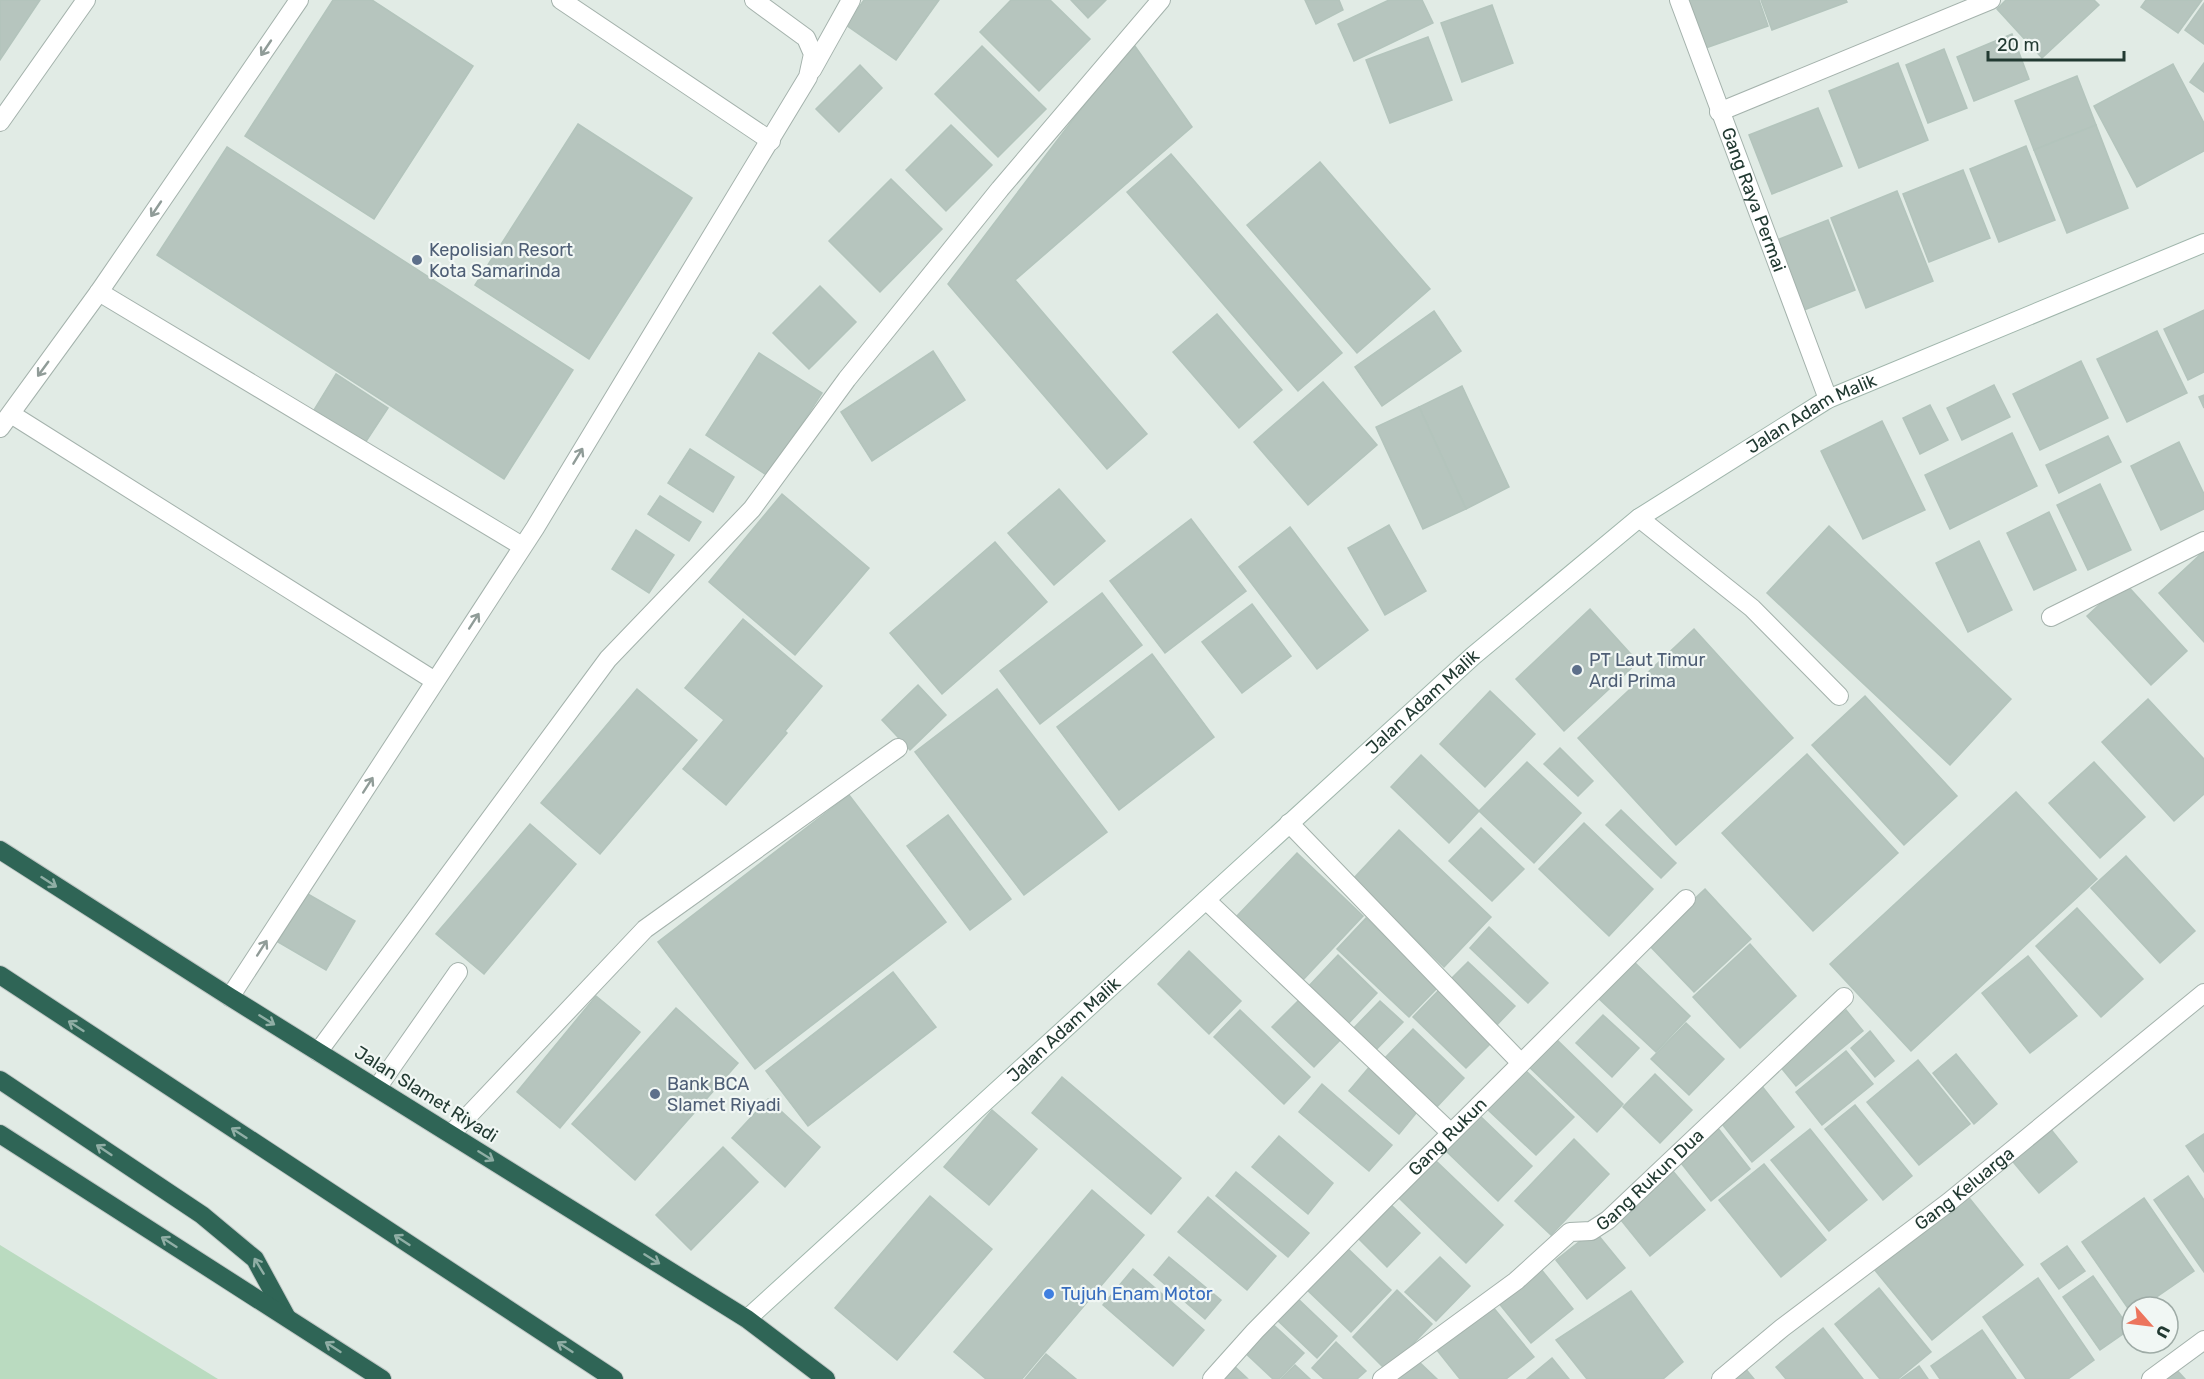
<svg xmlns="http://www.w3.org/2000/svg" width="2204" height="1379" font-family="Rubik,sans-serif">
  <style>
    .green { fill: #badbc0 }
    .building { fill: #b6c5be; stroke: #b3c4bc; stroke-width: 1.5 }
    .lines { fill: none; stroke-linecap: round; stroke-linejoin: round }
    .lane-casing { stroke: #a4b2ac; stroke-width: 20 }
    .street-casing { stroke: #a4b2ac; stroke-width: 20 }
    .secondary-casing { stroke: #a0b6ac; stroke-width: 20 }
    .highway-casing { stroke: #c1c8c6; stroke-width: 20 }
    .lane { stroke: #fff; stroke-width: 18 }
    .street { stroke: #fff; stroke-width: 18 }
    .secondary { stroke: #fff; stroke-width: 18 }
    .highway { stroke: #2f6556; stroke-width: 18 }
    .oneway { stroke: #909c98 }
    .oneway2 { stroke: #90aea5 }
    .service-dot { fill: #5c6f8a; stroke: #f1f7f4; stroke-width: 2 }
    .shop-dot { fill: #3f7fe0; stroke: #f1f7f4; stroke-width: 2 }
    .labels { text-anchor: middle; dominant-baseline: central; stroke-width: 4.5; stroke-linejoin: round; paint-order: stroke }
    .street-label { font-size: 18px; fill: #223a32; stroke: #f1f7f4 }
    .service-label { font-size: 18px; fill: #4e5e75; stroke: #f1f7f4; text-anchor: start }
    .shop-label { font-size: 18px; fill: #366cbe; stroke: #f1f7f4; text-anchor: start }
  </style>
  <rect width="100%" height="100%" fill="#e1ebe5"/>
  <polygon class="green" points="0,1245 218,1379 0,1379"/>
  <g class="building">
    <polygon points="0,0 40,0 0,60"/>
    <polygon points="333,0 372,0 473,66 374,219 245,136"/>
    <polygon points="864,0 939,0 896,60 846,25"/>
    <polygon points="1011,0 1050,0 1090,39 1039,91 980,32"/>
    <polygon points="1071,0 1106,0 1088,18"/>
    <polygon points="1305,0 1339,0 1343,10 1316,24"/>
    <polygon points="1389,0 1422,0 1433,23 1354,61 1338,24"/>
    <polygon points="1682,0 1759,0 1768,26 1700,50"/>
    <polygon points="1761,0 1846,0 1847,2 1772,30"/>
    <polygon points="2006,0 2094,0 2099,5 2042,58 1997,9"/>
    <polygon points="2146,0 2202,0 2178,33 2141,7"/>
    <polygon points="2204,3 2204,44 2185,30"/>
    <polygon points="1492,5 1513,63 1462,82 1441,23"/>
    <polygon points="2012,34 2029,79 1974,101 1957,57"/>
    <polygon points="1428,37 1452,100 1390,123 1366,60"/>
    <polygon points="1132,42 1192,127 1015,280 1147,434 1107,469 948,284"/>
    <polygon points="982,46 1046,109 998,157 935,94"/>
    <polygon points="1944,49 1967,108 1928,123 1906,65"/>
    <polygon points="1898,63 1928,140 1859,168 1829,91"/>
    <polygon points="2204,63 2204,92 2190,82"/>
    <polygon points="2173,64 2204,123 2204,151 2137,187 2094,106"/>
    <polygon points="860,65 882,88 839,132 816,109"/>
    <polygon points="2077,76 2096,125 2034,150 2015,101"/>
    <polygon points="1818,108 1842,166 1772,194 1749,135"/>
    <polygon points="578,124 692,198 589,359 475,285"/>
    <polygon points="951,125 992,165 946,211 906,170"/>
    <polygon points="2096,125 2128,208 2067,233 2034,150"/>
    <polygon points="2026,146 2055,220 1999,242 1970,169"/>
    <polygon points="227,147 573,370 504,479 157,255"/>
    <polygon points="1171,154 1342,353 1298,391 1127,192"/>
    <polygon points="1320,162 1430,289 1357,353 1247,225"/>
    <polygon points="1963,170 1990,238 1929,262 1903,194"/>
    <polygon points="891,179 942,229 880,292 829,241"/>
    <polygon points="1897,191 1933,281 1866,308 1831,218"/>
    <polygon points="1828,220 1855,290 1799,312 1772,242"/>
    <polygon points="820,286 856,322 809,369 773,333"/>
    <polygon points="2204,310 2204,372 2188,380 2164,329"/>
    <polygon points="1434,311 1461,351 1382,406 1355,367"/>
    <polygon points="1217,314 1282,390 1239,428 1173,352"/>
    <polygon points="2157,331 2187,393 2127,422 2097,359"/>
    <polygon points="933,351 965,400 872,461 841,412"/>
    <polygon points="759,353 822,393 768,476 706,435"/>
    <polygon points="2081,361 2108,418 2040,450 2013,394"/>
    <polygon points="336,374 388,408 365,443 314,410"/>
    <polygon points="1323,382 1377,445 1308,505 1254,442"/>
    <polygon points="1994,385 2010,417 1962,440 1947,408"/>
    <polygon points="1462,386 1509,487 1466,509 1419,407"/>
    <polygon points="2204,395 2204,408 2199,397"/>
    <polygon points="1930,405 1948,440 1920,454 1903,418"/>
    <polygon points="1419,407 1466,509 1423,529 1376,427"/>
    <polygon points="1882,421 1925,510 1863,539 1821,451"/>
    <polygon points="2012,433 2037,486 1950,529 1925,475"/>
    <polygon points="2108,436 2121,462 2059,493 2046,465"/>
    <polygon points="2179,442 2204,494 2204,509 2161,530 2131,466"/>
    <polygon points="690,449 734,477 713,512 668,483"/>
    <polygon points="2100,484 2131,550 2088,570 2057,505"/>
    <polygon points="1059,489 1105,541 1054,585 1008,533"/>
    <polygon points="782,494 869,568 795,655 709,582"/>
    <polygon points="660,496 701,522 689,541 648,514"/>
    <polygon points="2049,512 2076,570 2034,590 2007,533"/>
    <polygon points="1191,519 1246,591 1165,653 1110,581"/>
    <polygon points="1389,525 1426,591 1385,615 1348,548"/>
    <polygon points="1829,526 2011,699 1950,765 1767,593"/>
    <polygon points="1290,527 1368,630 1317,669 1239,567"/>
    <polygon points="636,530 674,555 649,593 612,569"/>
    <polygon points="1979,541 2012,610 1968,632 1936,563"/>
    <polygon points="995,542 1047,602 942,694 890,633"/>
    <polygon points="2204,551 2204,642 2159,593"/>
    <polygon points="2124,582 2187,651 2151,685 2087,616"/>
    <polygon points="1102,593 1142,645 1040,724 1000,671"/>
    <polygon points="1252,604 1291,656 1242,693 1202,642"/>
    <polygon points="1590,609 1638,662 1564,731 1516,679"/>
    <polygon points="743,619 822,686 785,731 787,733 726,805 683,769 724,720 685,688"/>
    <polygon points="1694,629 1793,738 1676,845 1578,738"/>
    <polygon points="1152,654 1214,737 1119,810 1057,727"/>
    <polygon points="918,685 946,715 910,750 882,720"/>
    <polygon points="637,689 697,740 600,854 541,803"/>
    <polygon points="997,689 1107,832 1024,895 915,752"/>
    <polygon points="1490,691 1535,734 1485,787 1440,744"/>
    <polygon points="1865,696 1957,796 1904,845 1812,745"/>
    <polygon points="2148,699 2204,759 2204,794 2174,821 2102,742"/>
    <polygon points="1560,748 1593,781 1578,796 1544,764"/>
    <polygon points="1807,754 1898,853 1813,931 1722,833"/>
    <polygon points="1421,755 1479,811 1449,843 1391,787"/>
    <polygon points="1527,762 1581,813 1534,863 1479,811"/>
    <polygon points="2094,762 2145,817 2100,858 2049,803"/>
    <polygon points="2016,792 2097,879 1911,1051 1830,964"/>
    <polygon points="849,795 946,922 755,1069 658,942"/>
    <polygon points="1621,810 1676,863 1661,878 1606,825"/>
    <polygon points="948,815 1011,899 970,930 907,846"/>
    <polygon points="1584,823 1653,889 1609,936 1539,869"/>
    <polygon points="530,824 576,864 484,974 436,934"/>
    <polygon points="1481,828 1524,869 1492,901 1449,861"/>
    <polygon points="1399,830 1491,917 1444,967 1353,879"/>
    <polygon points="1297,853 1363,916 1302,981 1236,917"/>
    <polygon points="2126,856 2195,931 2160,963 2091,888"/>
    <polygon points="1705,889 1751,939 1694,992 1647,943"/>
    <polygon points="306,893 355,921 326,970 278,942"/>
    <polygon points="2077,908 2143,979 2101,1017 2036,946"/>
    <polygon points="1366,918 1438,987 1409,1017 1337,949"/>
    <polygon points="1489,927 1548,983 1528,1003 1470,948"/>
    <polygon points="1750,944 1796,996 1740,1048 1693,997"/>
    <polygon points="1189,951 1241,1001 1209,1034 1158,984"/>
    <polygon points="1338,955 1377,993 1346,1026 1307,988"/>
    <polygon points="2028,956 2077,1016 2030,1053 1982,993"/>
    <polygon points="1631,959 1690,1016 1656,1052 1596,996"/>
    <polygon points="1468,962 1515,1006 1494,1028 1447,983"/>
    <polygon points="893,972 936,1027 808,1126 766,1071"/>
    <polygon points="1439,990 1493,1041 1466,1068 1413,1017"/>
    <polygon points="596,996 640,1032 560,1128 517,1092"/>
    <polygon points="1301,998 1343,1037 1314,1067 1272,1027"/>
    <polygon points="1380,1001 1403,1022 1372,1054 1350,1032"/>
    <polygon points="676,1008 738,1063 635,1180 572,1124"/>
    <polygon points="1240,1010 1310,1077 1284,1104 1214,1037"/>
    <polygon points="1846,1010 1863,1031 1796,1086 1779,1065"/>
    <polygon points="1603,1015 1639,1048 1612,1077 1576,1043"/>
    <polygon points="1686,1023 1724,1059 1689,1095 1651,1059"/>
    <polygon points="1413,1029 1464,1078 1434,1110 1383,1060"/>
    <polygon points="1870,1031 1894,1061 1875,1077 1851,1048"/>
    <polygon points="1553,1036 1623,1104 1597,1132 1526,1064"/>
    <polygon points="1846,1051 1873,1084 1822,1125 1796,1092"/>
    <polygon points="1956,1054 1997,1104 1974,1124 1933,1073"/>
    <polygon points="1918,1060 1970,1124 1919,1165 1867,1102"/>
    <polygon points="1371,1065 1421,1107 1399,1134 1349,1091"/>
    <polygon points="1524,1069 1574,1117 1536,1155 1486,1108"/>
    <polygon points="1655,1074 1692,1110 1660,1143 1623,1107"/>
    <polygon points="1062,1077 1181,1178 1151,1214 1032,1113"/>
    <polygon points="1322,1084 1392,1145 1369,1171 1299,1112"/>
    <polygon points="1761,1085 1794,1127 1752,1162 1719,1120"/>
    <polygon points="768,1099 820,1147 785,1187 732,1138"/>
    <polygon points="1855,1105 1912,1176 1883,1200 1825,1129"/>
    <polygon points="992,1110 1037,1149 989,1205 944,1167"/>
    <polygon points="1479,1115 1532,1166 1498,1201 1445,1150"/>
    <polygon points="1717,1127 1750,1169 1711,1201 1678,1159"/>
    <polygon points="2049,1127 2077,1162 2039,1193 2010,1158"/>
    <polygon points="1810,1129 1867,1200 1829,1231 1771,1160"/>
    <polygon points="2204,1134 2204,1172 2186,1146"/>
    <polygon points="1279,1136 1333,1183 1308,1214 1252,1167"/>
    <polygon points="1574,1139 1609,1174 1551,1235 1515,1201"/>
    <polygon points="723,1147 758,1182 691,1250 656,1215"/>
    <polygon points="1435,1160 1503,1225 1466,1263 1399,1198"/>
    <polygon points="1764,1164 1826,1240 1781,1277 1719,1200"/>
    <polygon points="1672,1170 1705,1210 1650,1256 1617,1215"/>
    <polygon points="1236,1172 1309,1233 1288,1257 1216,1196"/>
    <polygon points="2188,1176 2204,1200 2204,1272 2154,1200"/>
    <polygon points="1092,1190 1144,1235 1022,1379 986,1379 954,1352"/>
    <polygon points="1966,1194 2023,1265 1932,1340 1874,1269"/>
    <polygon points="930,1196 992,1249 897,1360 835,1308"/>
    <polygon points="1208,1197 1276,1256 1247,1290 1178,1232"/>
    <polygon points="2144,1198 2194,1271 2142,1307 2132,1307 2132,1314 2082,1242"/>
    <polygon points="1388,1202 1420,1233 1387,1267 1356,1236"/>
    <polygon points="1594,1230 1625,1268 1587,1299 1556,1260"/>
    <polygon points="1344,1245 1391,1290 1351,1332 1304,1287"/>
    <polygon points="2067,1246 2085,1271 2059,1289 2041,1264"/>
    <polygon points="1169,1257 1221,1300 1205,1319 1154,1275"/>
    <polygon points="1440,1257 1470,1286 1436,1321 1405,1292"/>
    <polygon points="1540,1268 1573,1309 1531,1343 1498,1302"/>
    <polygon points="1133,1269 1204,1330 1173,1366 1103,1305"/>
    <polygon points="2093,1276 2130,1329 2100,1350 2063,1297"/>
    <polygon points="2038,1278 2094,1360 2068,1379 2026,1379 1983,1317"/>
    <polygon points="1879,1288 1931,1352 1898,1379 1880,1379 1835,1324"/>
    <polygon points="1397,1290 1432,1324 1387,1371 1353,1337"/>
    <polygon points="1631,1291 1683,1362 1663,1379 1587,1379 1556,1340"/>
    <polygon points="1295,1296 1337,1336 1317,1358 1274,1317"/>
    <polygon points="1492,1306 1534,1357 1506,1379 1460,1379 1437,1350"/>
    <polygon points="1268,1320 1304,1353 1279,1379 1273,1379 1241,1349"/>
    <polygon points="1823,1328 1863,1379 1786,1379 1776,1367"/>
    <polygon points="1982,1330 2016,1379 1940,1379 1931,1366"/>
    <polygon points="1336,1342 1366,1371 1357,1379 1324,1379 1312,1368"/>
    <polygon points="1046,1354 1076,1379 1025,1379"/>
    <polygon points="1552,1358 1569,1379 1527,1379"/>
    <polygon points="1416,1359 1437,1379 1397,1379"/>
    <polygon points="1232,1364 1247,1378 1218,1379"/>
    <polygon points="1295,1365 1310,1379 1281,1379"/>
    <polygon points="1919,1366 1928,1379 1901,1379"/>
    <polygon points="2173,1366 2185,1379 2157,1379"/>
    <polygon points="1744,1367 1754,1379 1729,1379"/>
  </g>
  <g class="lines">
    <defs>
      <g id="lane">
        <polyline points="561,0 771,141"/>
        <polyline points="812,70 851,0"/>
        <polyline points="0,122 86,0"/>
        <polyline points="99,292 522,546"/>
        <polyline points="11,414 435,681"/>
        <polyline points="0,428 99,292 299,0"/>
        <polyline points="1639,518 1752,608 1839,696"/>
        <polyline points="230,997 535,528 808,77 813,54 806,38 754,0"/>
        <polyline points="377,1088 458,972"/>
        <polyline points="451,1134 645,929 898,748"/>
      </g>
      <g id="street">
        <path id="s1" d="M1679,0l149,399"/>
        <polyline points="1719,112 1991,0"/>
        <polyline points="2051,617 2204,541"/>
        <polyline points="1289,823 1521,1063"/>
        <polyline points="1206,900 1451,1133"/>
        <polyline points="318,1052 608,659 752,509 847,379 1000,189 1161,0"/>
        <path id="s2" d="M1212,1379l43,-48 128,-130 303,-302"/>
        <path id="s3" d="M1382,1379l134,-98 54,-49 21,-1 17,-11 236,-223"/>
        <path id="s4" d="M1721,1379l61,-51 167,-126 255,-209"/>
        <polyline points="2151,1379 2204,1340"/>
      </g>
      <g id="secondary">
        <path id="s5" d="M747,1319l726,-663 166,-138 189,-119 376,-156"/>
      </g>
      <g id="highway">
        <polyline points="0,850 230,997 747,1319 826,1379"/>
        <polyline points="0,975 614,1379"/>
        <polyline points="0,1080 202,1215 255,1259 286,1316"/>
        <polyline points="0,1134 382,1379"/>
      </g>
    </defs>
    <use href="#lane" class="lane-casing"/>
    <use href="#street" class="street-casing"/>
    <use href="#secondary" class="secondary-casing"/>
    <use href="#highway" class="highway-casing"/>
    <use href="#lane" class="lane"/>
    <use href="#street" class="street"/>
    <use href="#secondary" class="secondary"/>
    <use href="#highway" class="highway"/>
  </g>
  <defs><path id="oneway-shaft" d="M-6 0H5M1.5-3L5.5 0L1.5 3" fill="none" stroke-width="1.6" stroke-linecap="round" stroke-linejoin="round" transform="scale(1.5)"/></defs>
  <g class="oneway">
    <use href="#oneway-shaft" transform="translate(266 48) rotate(124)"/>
    <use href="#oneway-shaft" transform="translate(156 209) rotate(124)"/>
    <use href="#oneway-shaft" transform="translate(43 369) rotate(126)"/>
    <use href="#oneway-shaft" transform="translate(578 456) rotate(-59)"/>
    <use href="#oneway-shaft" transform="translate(474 621) rotate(-57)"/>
    <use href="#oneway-shaft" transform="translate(368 785) rotate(-57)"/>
    <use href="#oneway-shaft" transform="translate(262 948) rotate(-57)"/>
  </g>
  <g class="oneway2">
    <use href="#oneway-shaft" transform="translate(49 882) rotate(33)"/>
    <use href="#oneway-shaft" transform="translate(267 1020) rotate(32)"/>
    <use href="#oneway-shaft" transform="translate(76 1026) rotate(-147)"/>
    <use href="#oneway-shaft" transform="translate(239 1133) rotate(-147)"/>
    <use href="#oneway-shaft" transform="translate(104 1150) rotate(-146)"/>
    <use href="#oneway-shaft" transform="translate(486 1156) rotate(32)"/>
    <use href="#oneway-shaft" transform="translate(402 1240) rotate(-147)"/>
    <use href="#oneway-shaft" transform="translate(169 1242) rotate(-147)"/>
    <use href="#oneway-shaft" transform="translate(652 1259) rotate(32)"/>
    <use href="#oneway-shaft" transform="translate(259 1266) rotate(-121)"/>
    <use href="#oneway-shaft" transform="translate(333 1347) rotate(-147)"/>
    <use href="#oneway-shaft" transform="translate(565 1347) rotate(-147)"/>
  </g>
  <g class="service-dot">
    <circle cx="417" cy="260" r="6"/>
    <circle cx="1577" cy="670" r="6"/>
    <circle cx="655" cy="1094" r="6"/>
  </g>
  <circle class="shop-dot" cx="1049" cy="1294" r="6"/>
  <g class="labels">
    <g class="street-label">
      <text stroke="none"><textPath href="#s1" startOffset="213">Gang Raya Permai</textPath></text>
      <text stroke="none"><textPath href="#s5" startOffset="1401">Jalan Adam Malik</textPath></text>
      <text stroke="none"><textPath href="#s5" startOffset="915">Jalan Adam Malik</textPath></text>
      <text stroke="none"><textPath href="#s5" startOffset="429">Jalan Adam Malik</textPath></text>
      <text transform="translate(426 1094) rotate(32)">Jalan Slamet Riyadi</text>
      <text stroke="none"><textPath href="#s2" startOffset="338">Gang Rukun</textPath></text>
      <text stroke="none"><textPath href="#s3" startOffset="338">Gang Rukun Dua</textPath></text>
      <text stroke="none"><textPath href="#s4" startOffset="309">Gang Keluarga</textPath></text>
    </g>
    <g class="service-label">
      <text x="429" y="250">Kepolisian Resort<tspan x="429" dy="21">Kota Samarinda</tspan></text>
      <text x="1589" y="660">PT Laut Timur<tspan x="1589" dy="21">Ardi Prima</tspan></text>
      <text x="667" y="1084">Bank BCA<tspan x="667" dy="21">Slamet Riyadi</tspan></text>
    </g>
    <g class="shop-label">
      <text x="1061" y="1294">Tujuh Enam Motor</text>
    </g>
  </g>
  <g transform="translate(2150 1325) rotate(118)"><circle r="28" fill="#f1f7f4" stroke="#9eaba6" stroke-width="1.5"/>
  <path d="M0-4.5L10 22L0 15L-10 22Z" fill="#ec755d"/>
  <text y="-9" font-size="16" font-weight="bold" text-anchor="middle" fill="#223a32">U</text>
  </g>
  <path d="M1988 51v9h136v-9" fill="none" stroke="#223a32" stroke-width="3"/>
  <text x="1997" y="51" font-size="18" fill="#223a32" stroke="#f1f7f4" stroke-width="4.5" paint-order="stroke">20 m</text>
</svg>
